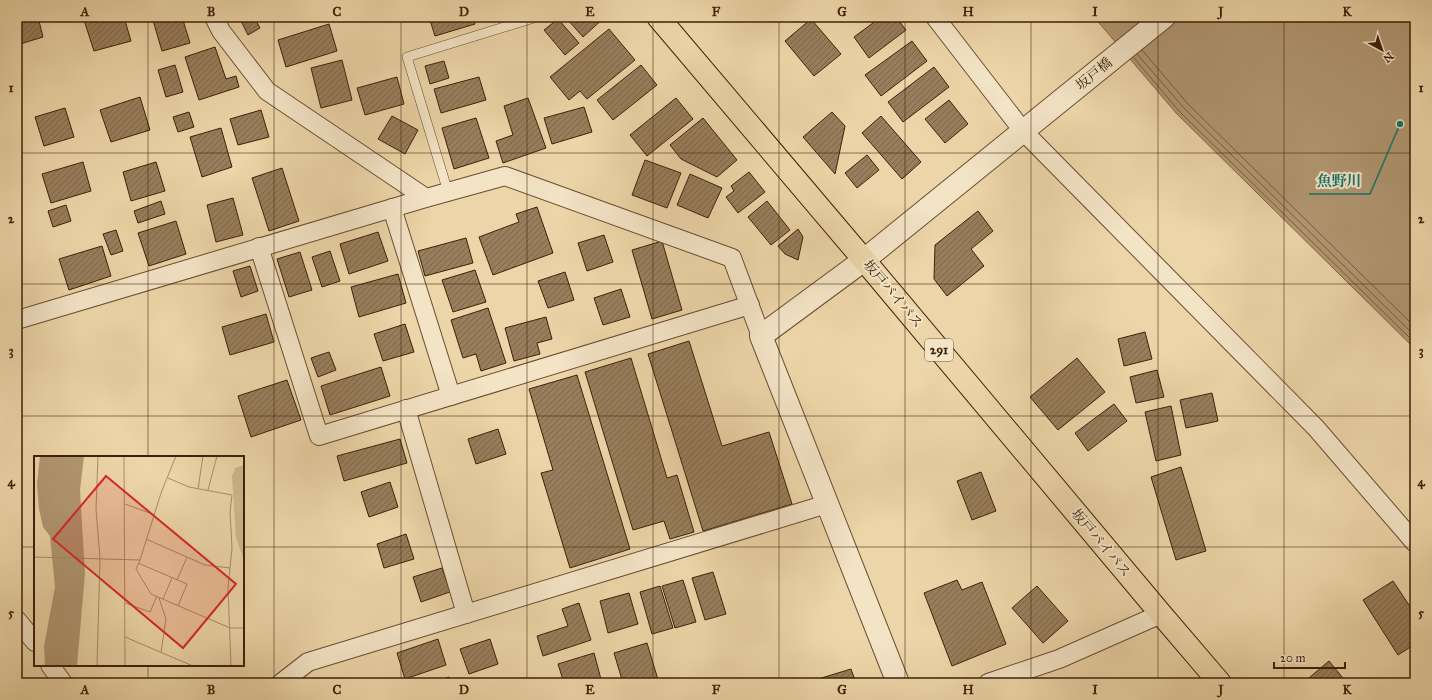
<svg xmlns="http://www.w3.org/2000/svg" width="1432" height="700" font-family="'IM FELL Great Primer','Noto Serif JP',serif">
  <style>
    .water { fill: #b19772; stroke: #836748 }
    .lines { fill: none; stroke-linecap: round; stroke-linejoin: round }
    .shore { stroke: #785c3e; stroke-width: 1 }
    .building { fill: url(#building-hatch); stroke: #3e2009 }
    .service-casing { stroke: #6a4d31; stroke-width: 10 }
    .minor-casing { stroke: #6a4d31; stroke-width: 20 }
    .tertiary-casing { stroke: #6a4d31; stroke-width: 24 }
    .trunk-casing { stroke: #3e2009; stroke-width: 24 }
    .service { stroke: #f3e4c6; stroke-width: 9 }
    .minor { stroke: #f3e4c6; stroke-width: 18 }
    .tertiary { stroke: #f3e4c6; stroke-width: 22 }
    .trunk { stroke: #ecd5a8; stroke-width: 22 }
    .grid { fill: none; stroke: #3e2009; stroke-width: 1; stroke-opacity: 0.55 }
    .labels { text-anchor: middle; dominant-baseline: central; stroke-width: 4; stroke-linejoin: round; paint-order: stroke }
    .shield { fill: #f3e4c6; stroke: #745b42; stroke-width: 1 }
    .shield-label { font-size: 13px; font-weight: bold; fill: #3e2009 }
    .street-label { font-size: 14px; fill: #3e2009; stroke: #f3e4c6 }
    .inset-road { fill: none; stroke: #a68d68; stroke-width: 1 }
    .view { fill: #d62828; fill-opacity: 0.15; stroke: #d62828; stroke-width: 2 }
    .inset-edge { fill: none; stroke: #3e2009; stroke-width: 2 }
    .leader { fill: none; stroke: #0f766e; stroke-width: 1.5 }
    .callout-dot { fill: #0f766e; stroke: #f3e4c6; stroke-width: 1.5 }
    .callout-label { font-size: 15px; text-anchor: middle; font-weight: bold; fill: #0f766e; stroke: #f3e4c6; stroke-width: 4; stroke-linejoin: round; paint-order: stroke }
    .neatline { fill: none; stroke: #3e2009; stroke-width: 1.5 }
    .grid-label { font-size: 13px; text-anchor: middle; font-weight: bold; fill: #3e2009 }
  </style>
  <defs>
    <pattern id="building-hatch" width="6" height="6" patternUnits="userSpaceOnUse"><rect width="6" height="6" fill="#987e5c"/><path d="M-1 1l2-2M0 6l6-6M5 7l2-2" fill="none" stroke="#7d674a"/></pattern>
  </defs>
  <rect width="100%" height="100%" fill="#ecd5a8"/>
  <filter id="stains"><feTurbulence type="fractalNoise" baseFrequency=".005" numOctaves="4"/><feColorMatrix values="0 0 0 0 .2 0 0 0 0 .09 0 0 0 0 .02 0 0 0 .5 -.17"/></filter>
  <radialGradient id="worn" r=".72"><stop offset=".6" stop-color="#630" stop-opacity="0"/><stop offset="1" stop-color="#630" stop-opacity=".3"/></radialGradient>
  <polygon class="water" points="1094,17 1415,17 1415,349 1177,114"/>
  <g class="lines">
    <g class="shore">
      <polyline points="1142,50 1188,104 1415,327"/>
      <polyline points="1137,54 1184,108 1415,336"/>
      <polyline points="1133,57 1180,112 1415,343"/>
    </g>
  </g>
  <g class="building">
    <polygon points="17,17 38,17 43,37 17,45"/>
    <polygon points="83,17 124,17 131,41 94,51"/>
    <polygon points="152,17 182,17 190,43 162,51"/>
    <polygon points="239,17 254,17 260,28 248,35"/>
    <polygon points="429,17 473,17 475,24 435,36"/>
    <polygon points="572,17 605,17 583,37 568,20"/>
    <polygon points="881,17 896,17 906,30 869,58 854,37"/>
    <polygon points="558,19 579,43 565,55 544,30"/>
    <polygon points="811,19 841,54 814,76 785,41"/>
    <polygon points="329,24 337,51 286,67 278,40"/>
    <polygon points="609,29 635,60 587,99 580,91 569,100 550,77"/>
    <polygon points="912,41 927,61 881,96 865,75"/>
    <polygon points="215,47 226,79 236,76 239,87 199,100 185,57"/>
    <polygon points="342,60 352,100 321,108 311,68"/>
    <polygon points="444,61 449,78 430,84 425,66"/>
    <polygon points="175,65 183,92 166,97 158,70"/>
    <polygon points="641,65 657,85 613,120 597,100"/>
    <polygon points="934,67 949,87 903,122 888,102"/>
    <polygon points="397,77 404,104 365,115 357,88"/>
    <polygon points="479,77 486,100 441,113 434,89"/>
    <polygon points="140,97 150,130 111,142 100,110"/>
    <polygon points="528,98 546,148 503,163 496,141 513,135 504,106"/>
    <polygon points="676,98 693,119 647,156 630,135"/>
    <polygon points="949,100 968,124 945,143 925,119"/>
    <polygon points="584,107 592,132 552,144 544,118"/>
    <polygon points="65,108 74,137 44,146 35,117"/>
    <polygon points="261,110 269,137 238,145 230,119"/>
    <polygon points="189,112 194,127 178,132 173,117"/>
    <polygon points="832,112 845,126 835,174 803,137"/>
    <polygon points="392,116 418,130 405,154 378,139"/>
    <polygon points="881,116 921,162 902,179 862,133"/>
    <polygon points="476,118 489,158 454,169 442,128"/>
    <polygon points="703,118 737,160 717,177 681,159 670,145"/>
    <polygon points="221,128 232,167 202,177 190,137"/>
    <polygon points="867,155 879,170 857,188 845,173"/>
    <polygon points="645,160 681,173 667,208 632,195"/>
    <polygon points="83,162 91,191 51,203 42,174"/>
    <polygon points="156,162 165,191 131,201 123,172"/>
    <polygon points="282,168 299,221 269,231 252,178"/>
    <polygon points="749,172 765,192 738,213 726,197 734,191 731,186"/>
    <polygon points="690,174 722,188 708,218 677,205"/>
    <polygon points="233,198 243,235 216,242 207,205"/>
    <polygon points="161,201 165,214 138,223 134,211"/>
    <polygon points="767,201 790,230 771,245 748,217"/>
    <polygon points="66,205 71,221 53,227 48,211"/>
    <polygon points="537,207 553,253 493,275 479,237 519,222 516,214"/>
    <polygon points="978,211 993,231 971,249 984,266 947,296 934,279 935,245"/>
    <polygon points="176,221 186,254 149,266 138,233"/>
    <polygon points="798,229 803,237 798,260 785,254 778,246"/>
    <polygon points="116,230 123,251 111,255 103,234"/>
    <polygon points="378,232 388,261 349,274 340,244"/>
    <polygon points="604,235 613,262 587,271 578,243"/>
    <polygon points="466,238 473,263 425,276 418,251"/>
    <polygon points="662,241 682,310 652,319 632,250"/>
    <polygon points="102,246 111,276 69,290 59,259"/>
    <polygon points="330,251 340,281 322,287 312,257"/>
    <polygon points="300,252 312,290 289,297 277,259"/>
    <polygon points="250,266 258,291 241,297 233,271"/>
    <polygon points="475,270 486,302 453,312 442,280"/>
    <polygon points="565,272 574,300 548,308 538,281"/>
    <polygon points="398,274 406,303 359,317 351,287"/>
    <polygon points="621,289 630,317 603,325 594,298"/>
    <polygon points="488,308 506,363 481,371 476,354 463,358 451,320"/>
    <polygon points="266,314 274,342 230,355 222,327"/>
    <polygon points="546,317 552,339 537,343 540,354 514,361 505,328"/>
    <polygon points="405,324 414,352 383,361 374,334"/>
    <polygon points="1145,332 1152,359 1124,366 1118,339"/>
    <polygon points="689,341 722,446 769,432 792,504 703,531 648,354"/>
    <polygon points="329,352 336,370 318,377 311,358"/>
    <polygon points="631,358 667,478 677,475 694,532 670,539 664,521 633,530 585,372"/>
    <polygon points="1077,358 1105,392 1058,430 1030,397"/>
    <polygon points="381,367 390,396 330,415 321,386"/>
    <polygon points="1157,370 1164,397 1136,403 1130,377"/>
    <polygon points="577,375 630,549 570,568 541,473 553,470 529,389"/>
    <polygon points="287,380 301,420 251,437 238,396"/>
    <polygon points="1212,393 1218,421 1186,428 1180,400"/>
    <polygon points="1114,404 1127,421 1088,451 1075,433"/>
    <polygon points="1171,406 1181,455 1156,461 1145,412"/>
    <polygon points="498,429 506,454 476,464 468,439"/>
    <polygon points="400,439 407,463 344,481 337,456"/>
    <polygon points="1181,467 1206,551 1176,560 1151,477"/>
    <polygon points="981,472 996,511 972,520 957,481"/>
    <polygon points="390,482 398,507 369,517 361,492"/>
    <polygon points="406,534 414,559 384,568 377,544"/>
    <polygon points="442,568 450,592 421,602 413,577"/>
    <polygon points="713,572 726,614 705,620 692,578"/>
    <polygon points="683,580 696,622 675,628 662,586"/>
    <polygon points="957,580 962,590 982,582 1006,644 952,666 924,593"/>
    <polygon points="1393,581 1415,614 1415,644 1398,655 1363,600"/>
    <polygon points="660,586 673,628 652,634 640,592"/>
    <polygon points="1037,586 1068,621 1043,643 1012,608"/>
    <polygon points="629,593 638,624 608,633 600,601"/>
    <polygon points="579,603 591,640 543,656 537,636 568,626 562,609"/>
    <polygon points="438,639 446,665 405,679 397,653"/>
    <polygon points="490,639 498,664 469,674 460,649"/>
    <polygon points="647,643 659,683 623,683 614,653"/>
    <polygon points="594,653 602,683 564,683 558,664"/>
    <polygon points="1329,661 1347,683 1303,683"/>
    <polygon points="851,669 856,683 805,683"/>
    <polygon points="17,675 18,675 23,683 17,683"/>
    <polygon points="449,677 451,683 430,683"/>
    <polygon points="510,678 512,683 493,683"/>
    <polygon points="788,680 788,683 777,683"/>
  </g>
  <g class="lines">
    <defs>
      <polyline id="service" points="448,192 407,57 537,17"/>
      <g id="minor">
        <polyline points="214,17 221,31 267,91 426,198"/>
        <polyline points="935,17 1023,131 1316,428 1415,543"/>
        <polyline points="392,208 451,396"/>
        <polyline points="259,247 319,436 750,305"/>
        <polyline points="17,320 426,198 505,176 732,258 761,336"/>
        <polyline points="406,409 466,614"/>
        <polyline points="17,620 35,642"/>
        <polyline points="50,665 63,683"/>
        <polyline points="281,683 308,662 827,504"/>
        <polyline points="988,683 1059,659 1161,614"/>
      </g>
      <polyline id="tertiary" points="898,683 761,336 864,260 1164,17"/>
      <polyline id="trunk" points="658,17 864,260 1161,614 1220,683"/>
    </defs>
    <use href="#service" class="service-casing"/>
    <use href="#minor" class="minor-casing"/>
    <use href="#tertiary" class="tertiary-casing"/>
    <use href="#trunk" class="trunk-casing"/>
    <use href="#service" class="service"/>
    <use href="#minor" class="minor"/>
    <use href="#tertiary" class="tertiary"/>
    <use href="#trunk" class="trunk"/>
  </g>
  <path class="grid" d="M148,17v440M274,17v666M401,17v666M527,17v666M653,17v666M779,17v666M905,17v666M1031,17v666M1158,17v666M1284,17v666M17,153h1398M17,284h1398M17,416h1398M17,547h18M243,547h1172M148,665v18"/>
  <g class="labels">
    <rect class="shield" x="925" y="339" width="28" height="22" rx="3"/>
    <g class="shield-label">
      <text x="939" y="350">291</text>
    </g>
    <g class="street-label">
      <text transform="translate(1094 74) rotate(-39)">坂戸橋</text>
      <text transform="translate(893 294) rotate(50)">坂戸バイパス</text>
      <text transform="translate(1101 543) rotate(50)">坂戸バイパス</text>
    </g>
  </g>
  <g transform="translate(34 456)">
    <rect width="210" height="210" fill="#ecd5a8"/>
    <path d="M207,10h3v94l-8,-22 -4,-62 3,-8z" fill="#ceb68d"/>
    <path d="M6,0h44l-4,34 5,83 -8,93h-32l-1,-20 11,-59 -5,-51 -7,-9 -4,-18 -2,-25z" fill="#b19772"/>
    <path class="inset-road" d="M90,0l1,210M134,22l21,9 43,8 -2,17 2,36 -4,40 3,78M164,33l5,-33M174,34l9,-34M91,48l30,11M112,83l59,26 25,3M0,101l106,3 21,-67 15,-37M106,104l-4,9 15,25 79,34h14M104,107l49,21 -9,22M143,124l10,-23M125,142l7,21 -5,33M129,143l9,-21M91,147l25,9 7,-16M91,181l68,29M63,210l3,-108 -4,-49 2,-53"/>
    <path class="view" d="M72,20l130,108 -53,64 -130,-109z"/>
    <rect width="210" height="210" class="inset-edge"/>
  </g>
  <path class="leader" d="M1400 124L1370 194H1309"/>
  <circle class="callout-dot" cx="1400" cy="124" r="4"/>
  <g class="callout-label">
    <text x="1339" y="186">魚野川</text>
  </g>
  <rect width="1432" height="700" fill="none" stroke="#ecd5a8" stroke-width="44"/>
  <g transform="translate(1382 50) rotate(140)" stroke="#f3e4c6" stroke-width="3" paint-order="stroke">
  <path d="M0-3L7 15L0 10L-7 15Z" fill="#3e2009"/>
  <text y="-6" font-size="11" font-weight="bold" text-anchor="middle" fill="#3e2009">N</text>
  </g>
  <path d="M1274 662v6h71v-6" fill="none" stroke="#3e2009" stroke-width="2"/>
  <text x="1280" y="662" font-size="12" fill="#3e2009" stroke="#f3e4c6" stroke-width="3" paint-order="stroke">20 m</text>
  <rect x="22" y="22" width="1388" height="656" class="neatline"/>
  <g class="grid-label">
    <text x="85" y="16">A</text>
    <text x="211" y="16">B</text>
    <text x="337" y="16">C</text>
    <text x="464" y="16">D</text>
    <text x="590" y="16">E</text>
    <text x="716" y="16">F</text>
    <text x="842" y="16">G</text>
    <text x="968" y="16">H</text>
    <text x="1095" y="16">I</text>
    <text x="1221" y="16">J</text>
    <text x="1347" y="16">K</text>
    <text x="11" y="92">1</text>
    <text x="1421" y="92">1</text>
    <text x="11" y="223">2</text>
    <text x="1421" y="223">2</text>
    <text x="11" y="355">3</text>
    <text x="1421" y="355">3</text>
    <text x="11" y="486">4</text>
    <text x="1421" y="486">4</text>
    <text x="11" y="617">5</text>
    <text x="1421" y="617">5</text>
    <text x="85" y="694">A</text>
    <text x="211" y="694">B</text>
    <text x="337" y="694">C</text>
    <text x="464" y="694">D</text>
    <text x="590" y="694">E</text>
    <text x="716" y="694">F</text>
    <text x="842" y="694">G</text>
    <text x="968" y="694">H</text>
    <text x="1095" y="694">I</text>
    <text x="1221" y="694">J</text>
    <text x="1347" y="694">K</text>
  </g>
  <rect width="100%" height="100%" filter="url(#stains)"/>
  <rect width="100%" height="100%" fill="url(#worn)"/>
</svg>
